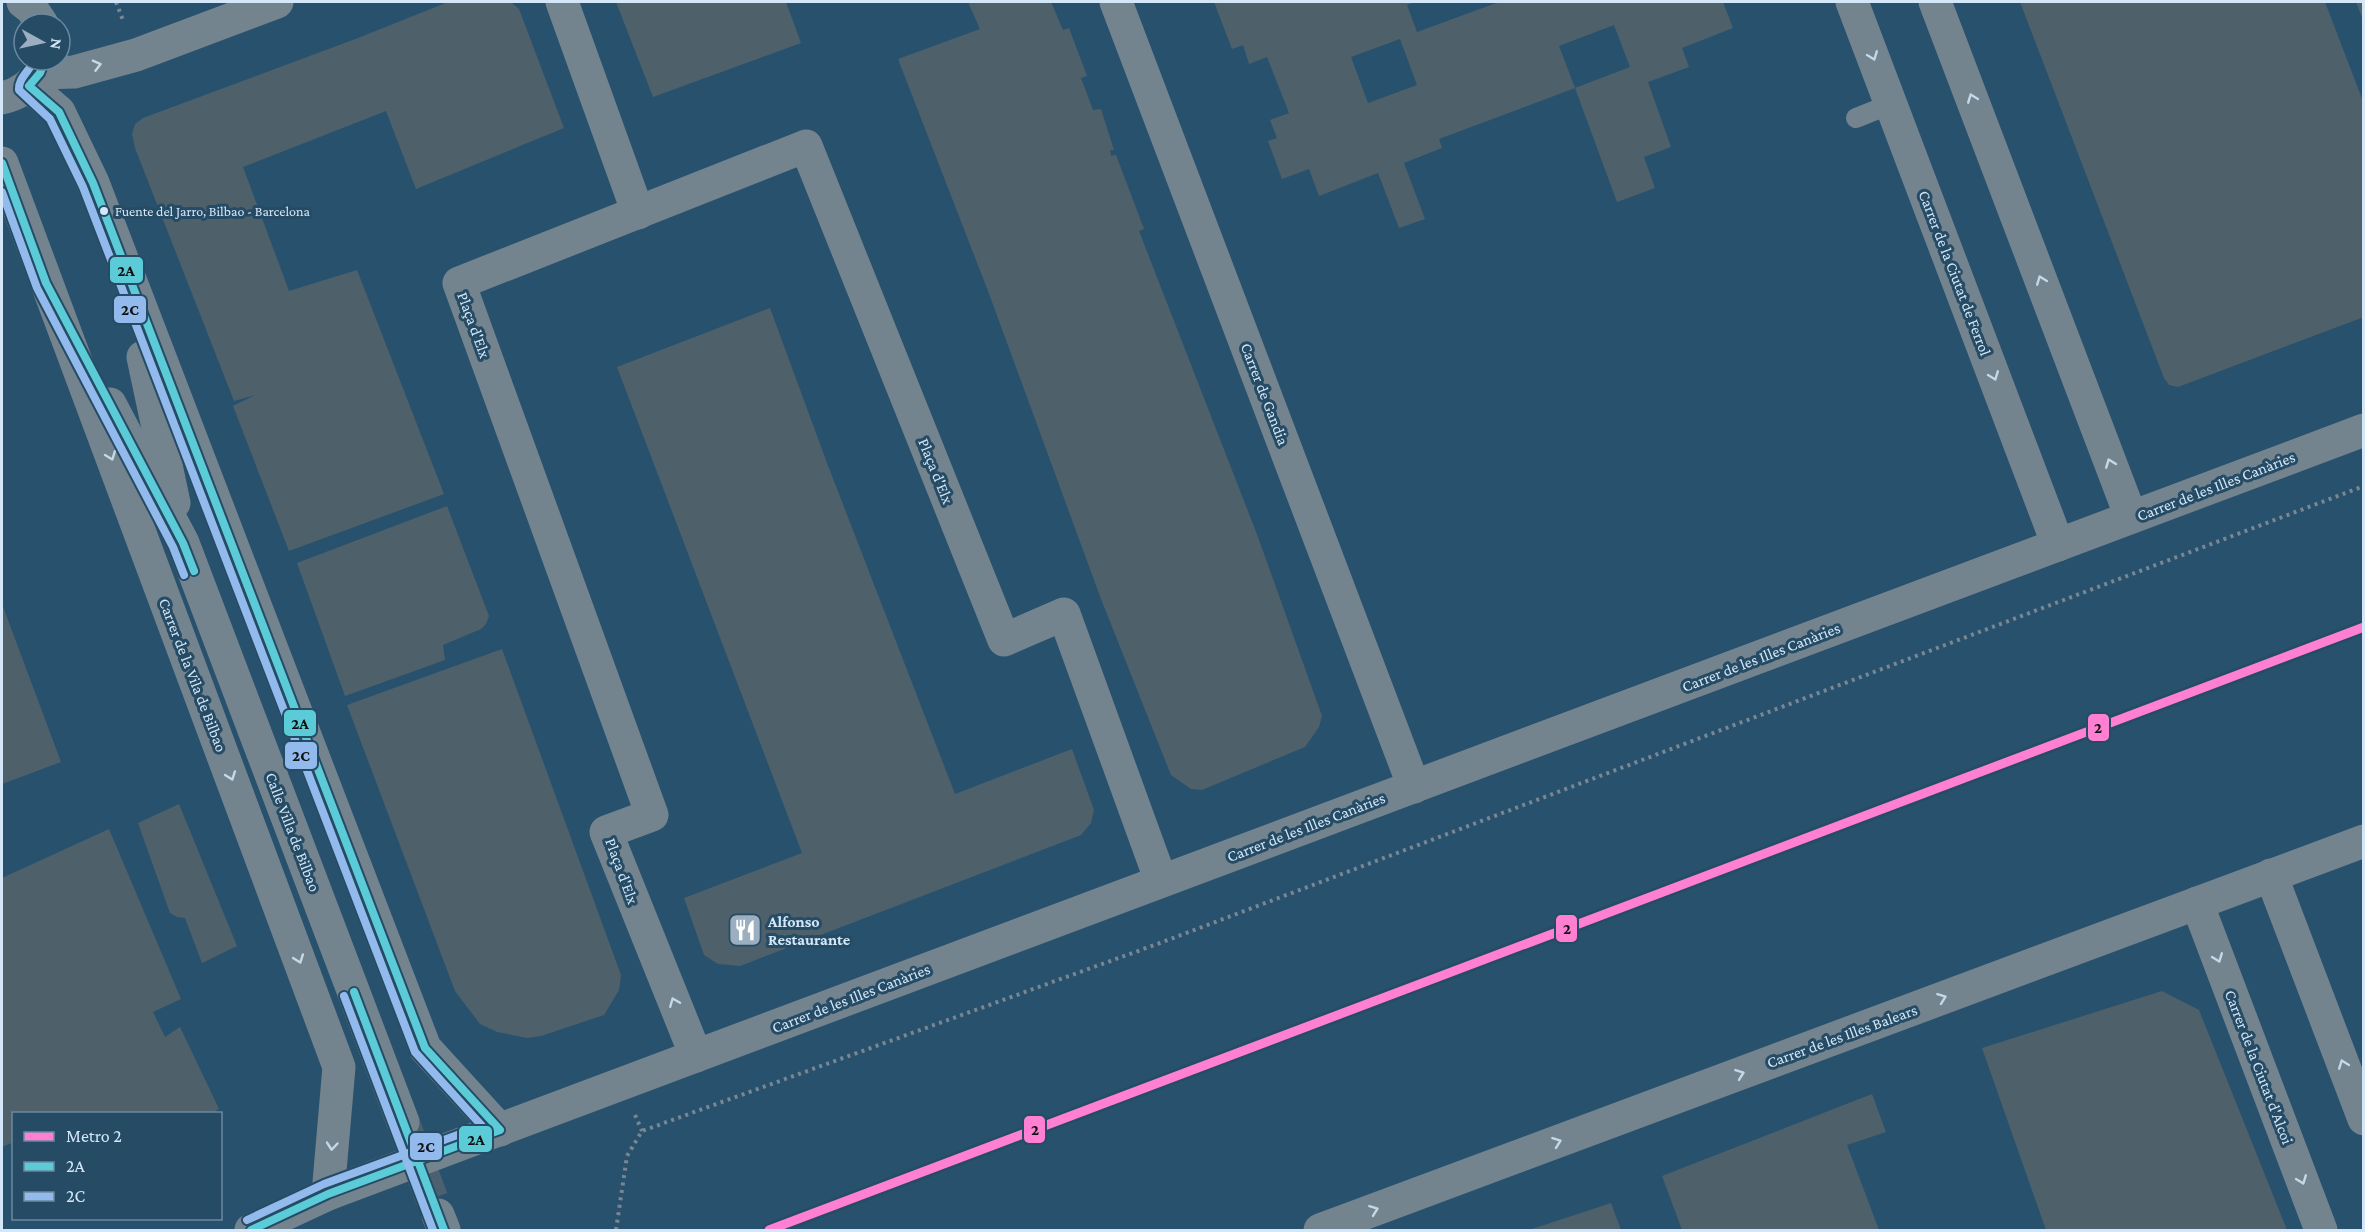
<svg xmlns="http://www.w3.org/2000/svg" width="2365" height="1232" font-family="'Crimson Pro',serif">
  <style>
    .built { fill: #28516d; fill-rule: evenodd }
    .building { fill: #4e616b; fill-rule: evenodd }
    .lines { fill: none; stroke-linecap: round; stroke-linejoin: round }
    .street-tunnel { stroke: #4c606f; stroke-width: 33; stroke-dasharray: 33 16; stroke-linecap: butt }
    .path { stroke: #7a8792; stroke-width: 4; stroke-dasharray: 3 4.5; stroke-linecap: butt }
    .lane { stroke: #74848f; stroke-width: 20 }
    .street { stroke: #74848f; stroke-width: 33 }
    .bus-1-casing { stroke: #264b65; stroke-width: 12 }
    .bus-2-casing { stroke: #264b65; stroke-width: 12 }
    .bus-1 { stroke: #5bccd7; stroke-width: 8 }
    .bus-2 { stroke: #92baed; stroke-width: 8 }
    .metro-1-casing { stroke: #264b65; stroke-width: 14 }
    .metro-1 { stroke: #ff80d2; stroke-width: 9 }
    .oneway { stroke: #c5d8e8 }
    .bus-dot { fill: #d3e7f8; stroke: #264b65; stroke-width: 2 }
    .labels { text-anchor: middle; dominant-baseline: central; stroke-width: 6; stroke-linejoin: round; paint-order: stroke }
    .bus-label { font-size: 14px; fill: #d3e7f8; stroke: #264b65; text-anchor: start }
    .street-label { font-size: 16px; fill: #d3e7f8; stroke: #264b65 }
    .poi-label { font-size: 16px; font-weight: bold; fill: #d3e7f8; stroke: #264b65; text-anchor: start }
    .line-badge { stroke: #264b65; stroke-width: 2 }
    .pale-badge-label { font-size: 16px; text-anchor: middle; font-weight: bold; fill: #111 }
  </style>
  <rect width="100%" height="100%" fill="#344857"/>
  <path class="built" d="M2,2h2361v1228h-2361zM24,24h36v36h-36zM14,1114h206v104h-206z"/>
  <g class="building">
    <polygon points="448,2 511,2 519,9 564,128 416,189 386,111 243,167 289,291 357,270 444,494 289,551 233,406 255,395 234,401 135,148 132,134 135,124 143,118 358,38"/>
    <polygon points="616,2 786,2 801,43 653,97"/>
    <polygon points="968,2 1051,2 1063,30 1069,28 1087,76 1081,78 1093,110 1101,109 1114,150 1110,150 1111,156 1116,155 1144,229 1139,231 1258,537 1322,716 1319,727 1305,747 1202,790 1191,789 1171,775 1101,599 988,291 898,59 980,29"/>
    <path d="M1214,2h201l-8,3 10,27 82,-30h224l10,26 -51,20 7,19 -41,15 23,65 -27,10 11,31 -38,14 -42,-114 55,-21 -16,-42 -55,21 16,42 -136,51 3,9 -38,15 21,56 -26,9 -21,-55 -59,23 -10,-27 -27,10 -14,-38 9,-3 -7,-18 19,-7 -22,-56 -18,7 -6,-19 -11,4zM1400,39l17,46 -49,18 -17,-46z"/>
    <polygon points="2020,2 2325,2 2364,104 2364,317 2178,387 2169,385 2164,378"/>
    <polygon points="2356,2 2364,2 2364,20 2363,20"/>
    <polygon points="770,308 827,463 955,794 1072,749 1094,810 1091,823 1081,835 740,966 718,964 704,955 684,898 802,853 617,367"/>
    <polygon points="447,506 489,616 486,624 481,629 443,645 445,660 345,696 297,563"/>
    <polygon points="2,604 61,762 2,784"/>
    <polygon points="502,649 621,975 619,990 604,1015 541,1036 527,1038 497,1032 480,1024 455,991 347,705"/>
    <polygon points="179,804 237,946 202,963 185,918 177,917 170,913 138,823"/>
    <polygon points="109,829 181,999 153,1012 165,1037 180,1027 219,1109 210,1114 14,1114 14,1142 2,1147 2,878"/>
    <polygon points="2162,991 2199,1010 2287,1230 2046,1230 1982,1048"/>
    <polygon points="1872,1094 1886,1132 1847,1145 1879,1230 1682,1230 1662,1176"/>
    <polygon points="1611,1203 1621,1230 1529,1230"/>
  </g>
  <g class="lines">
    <polyline class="street-tunnel" points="403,1122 438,1215"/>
    <g class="path">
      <polyline points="116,2 124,23"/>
      <polyline points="635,1115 642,1131"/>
      <polyline points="616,1230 627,1156 642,1131 1160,943 2364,486"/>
    </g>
    <polyline class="lane" points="1856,118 1891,104"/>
    <g class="street">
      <polyline points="23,2 32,9 42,24"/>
      <polyline points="562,2 638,213"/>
      <polyline points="1116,2 1414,787"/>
      <polyline points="1852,2 2058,545"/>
      <polyline points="1935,2 2131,517"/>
      <polyline points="40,73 74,72 136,55 277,2"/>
      <polyline points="29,86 59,112 93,183 425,1048 500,1130"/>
      <path d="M2,98c17,-4 30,-12 39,-28"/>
      <polyline points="2,163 339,1067 328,1194"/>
      <polyline points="143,357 174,503"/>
      <polyline points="110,404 183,543 403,1122"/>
      <polyline points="2271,875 2364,1119"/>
      <polyline points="2197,903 2321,1230"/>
      <polyline points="696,1056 606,832 652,815 459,283 806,146 1004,640 1064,614 1161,881"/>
      <polyline points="438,1215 444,1230"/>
      <polyline points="251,1230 328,1194 2364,430"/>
      <polyline points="1320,1230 2364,841"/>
    </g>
    <defs>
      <g id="bus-1">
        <polyline points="45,60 40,73 29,86 59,112 93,183 425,1048 500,1130 328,1194 251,1230"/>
        <polyline points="2,163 46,283 183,543 194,571"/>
        <polyline points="354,992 444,1230"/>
      </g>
      <g id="bus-2">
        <path d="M34,60c-4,11 -16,18 -15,30l31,29 33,68 332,865 67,74 -158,58 -77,36"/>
        <polyline points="2,192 37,288 173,547 184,575"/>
        <polyline points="344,996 433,1230"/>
      </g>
    </defs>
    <use href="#bus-1" class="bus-1-casing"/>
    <use href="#bus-2" class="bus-2-casing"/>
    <use href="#bus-1" class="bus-1"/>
    <use href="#bus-2" class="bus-2"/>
    <defs>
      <polyline id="metro-1" points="769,1230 2364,627"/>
    </defs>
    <use href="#metro-1" class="metro-1-casing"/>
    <use href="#metro-1" class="metro-1"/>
  </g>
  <defs><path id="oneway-chevron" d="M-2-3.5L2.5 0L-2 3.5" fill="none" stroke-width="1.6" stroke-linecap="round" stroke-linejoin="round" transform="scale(1.5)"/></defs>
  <g class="oneway">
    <use href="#oneway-chevron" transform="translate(1873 56) rotate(69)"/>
    <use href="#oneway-chevron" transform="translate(97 65) rotate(-15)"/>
    <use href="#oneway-chevron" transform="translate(1972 98) rotate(-111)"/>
    <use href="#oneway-chevron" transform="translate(2041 280) rotate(-111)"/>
    <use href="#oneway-chevron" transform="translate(1994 376) rotate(69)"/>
    <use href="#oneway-chevron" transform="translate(111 456) rotate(69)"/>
    <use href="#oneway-chevron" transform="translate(2110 463) rotate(-111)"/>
    <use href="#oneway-chevron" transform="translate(231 776) rotate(70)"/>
    <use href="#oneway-chevron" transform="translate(2218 958) rotate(69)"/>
    <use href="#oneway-chevron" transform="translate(299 959) rotate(70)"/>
    <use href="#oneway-chevron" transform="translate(1942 998) rotate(-20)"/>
    <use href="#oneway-chevron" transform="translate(674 1002) rotate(-112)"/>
    <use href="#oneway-chevron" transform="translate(2343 1064) rotate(-111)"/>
    <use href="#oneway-chevron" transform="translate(1740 1074) rotate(-20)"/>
    <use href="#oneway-chevron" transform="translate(1557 1142) rotate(-20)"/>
    <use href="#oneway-chevron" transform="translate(332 1146) rotate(95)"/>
    <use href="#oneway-chevron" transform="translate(2302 1180) rotate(69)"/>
    <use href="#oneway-chevron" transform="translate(1374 1210) rotate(-20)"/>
  </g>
  <defs>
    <symbol id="restaurant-square" viewBox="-11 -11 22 22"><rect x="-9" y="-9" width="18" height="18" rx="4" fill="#9bafc0" stroke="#264b65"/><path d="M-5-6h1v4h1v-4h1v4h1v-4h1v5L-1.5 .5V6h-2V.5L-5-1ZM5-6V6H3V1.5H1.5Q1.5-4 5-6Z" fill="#fff"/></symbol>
  </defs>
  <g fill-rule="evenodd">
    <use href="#restaurant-square" x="726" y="911" width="38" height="38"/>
  </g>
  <circle class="bus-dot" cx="104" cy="211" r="5"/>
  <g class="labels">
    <g class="bus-label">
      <text x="115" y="211">Fuente del Jarro, Bilbao - Barcelona</text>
    </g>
    <g class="street-label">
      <text transform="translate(1955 273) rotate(69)">Carrer de la Ciutat de Ferrol</text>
      <text transform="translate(474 325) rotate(70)">Plaça d'Elx</text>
      <text transform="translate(1265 394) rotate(69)">Carrer de Gandia</text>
      <text transform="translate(936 471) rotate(68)">Plaça d'Elx</text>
      <text transform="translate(2216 486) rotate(-21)">Carrer de les Illes Canàries</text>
      <text transform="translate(1761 657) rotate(-21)">Carrer de les Illes Canàries</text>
      <text transform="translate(193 675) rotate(69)">Carrer de la Vila de Bilbao</text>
      <text transform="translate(1306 827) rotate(-21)">Carrer de les Illes Canàries</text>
      <text transform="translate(293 832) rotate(69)">Calle Villa de Bilbao</text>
      <text transform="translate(622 871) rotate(70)">Plaça d'Elx</text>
      <text transform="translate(851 998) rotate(-21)">Carrer de les Illes Canàries</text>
      <text transform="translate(1842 1036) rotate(-20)">Carrer de les Illes Balears</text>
      <text transform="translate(2259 1067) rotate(69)">Carrer de la Ciutat d'Alcoi</text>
    </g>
    <g class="poi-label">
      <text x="768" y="921">Alfonso<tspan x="768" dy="18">Restaurante</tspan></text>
    </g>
  </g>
  <g class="line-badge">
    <rect x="109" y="256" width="35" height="28" rx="6" fill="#5bccd7"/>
    <rect x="113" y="295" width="34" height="29" rx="6" fill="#92baed"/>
    <rect x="283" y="709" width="34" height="28" rx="6" fill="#5bccd7"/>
    <rect x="2087" y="713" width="23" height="29" rx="6" fill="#ff80d2"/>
    <rect x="284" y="741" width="34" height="29" rx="6" fill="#92baed"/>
    <rect x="1555" y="914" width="23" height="29" rx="6" fill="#ff80d2"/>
    <rect x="1023" y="1115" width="23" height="29" rx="6" fill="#ff80d2"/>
    <rect x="458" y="1125" width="35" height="28" rx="6" fill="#5bccd7"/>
    <rect x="409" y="1132" width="34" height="29" rx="6" fill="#92baed"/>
  </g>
  <g class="pale-badge-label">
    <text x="126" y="276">2A</text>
    <text x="130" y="315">2C</text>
    <text x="300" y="729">2A</text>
    <text x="2098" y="733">2</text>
    <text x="301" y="761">2C</text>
    <text x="1567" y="934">2</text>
    <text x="1035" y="1135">2</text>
    <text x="476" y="1145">2A</text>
    <text x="426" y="1152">2C</text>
  </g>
  <rect width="2365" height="1232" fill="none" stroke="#d3e7f8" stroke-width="6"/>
  <rect x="12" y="1112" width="210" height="108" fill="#264b65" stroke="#6b89a0" stroke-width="1.5"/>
  <rect x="24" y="1132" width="30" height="9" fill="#ff80d2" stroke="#6b89a0" stroke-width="1.5"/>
  <text x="66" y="1142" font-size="18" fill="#d3e7f8">Metro 2</text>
  <rect x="24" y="1162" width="30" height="9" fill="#5bccd7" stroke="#6b89a0" stroke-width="1.5"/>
  <text x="66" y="1172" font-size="18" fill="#d3e7f8">2A</text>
  <rect x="24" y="1192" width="30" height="9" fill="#92baed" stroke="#6b89a0" stroke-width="1.5"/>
  <text x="66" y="1202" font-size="18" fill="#d3e7f8">2C</text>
  <g transform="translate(42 42) rotate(98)"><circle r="28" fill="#264b65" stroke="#6b89a0" stroke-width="1.5"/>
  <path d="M0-4.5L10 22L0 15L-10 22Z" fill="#9bafc0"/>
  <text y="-9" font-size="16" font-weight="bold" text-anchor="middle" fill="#d3e7f8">N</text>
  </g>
</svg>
